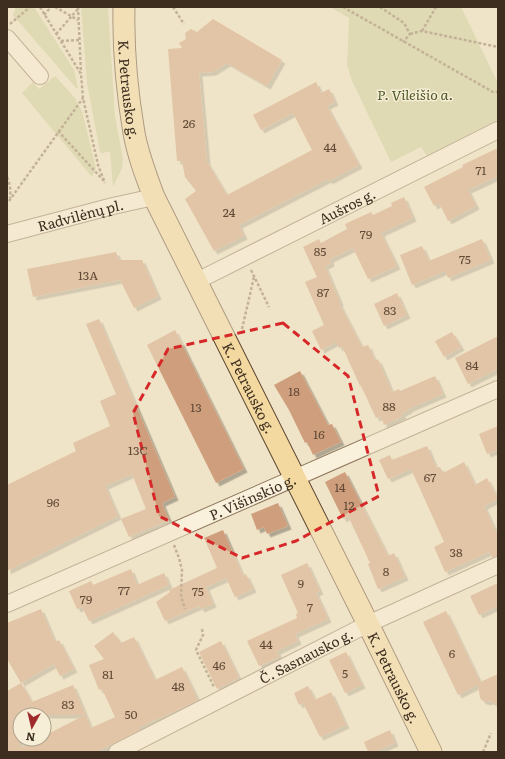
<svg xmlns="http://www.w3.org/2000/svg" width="505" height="759" font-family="Literata,serif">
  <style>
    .green { fill: #c9cf9b }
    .building { fill: #cf9f7d; fill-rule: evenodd; filter: url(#shadow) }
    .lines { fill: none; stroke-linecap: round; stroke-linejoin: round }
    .minor-casing { stroke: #8d765c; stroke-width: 18 }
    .major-casing { stroke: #5b4430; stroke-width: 23 }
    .path { stroke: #8d765c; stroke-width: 2.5; stroke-dasharray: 3 2; stroke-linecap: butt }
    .minor { stroke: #faf1dc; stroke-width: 16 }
    .major { stroke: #f3d9a0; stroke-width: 21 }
    .marked { fill: none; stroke: #d62828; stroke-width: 3; stroke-dasharray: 8 5; stroke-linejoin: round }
    .labels { text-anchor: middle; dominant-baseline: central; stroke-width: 3; stroke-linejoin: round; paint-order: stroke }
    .number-label { font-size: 12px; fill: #624a37 }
    .street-label { font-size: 14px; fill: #3d2e20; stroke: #f7eed8 }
    .park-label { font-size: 14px; font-style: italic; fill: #4d5a26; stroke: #f7eed8 }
  </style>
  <defs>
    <filter id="shadow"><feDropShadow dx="3.5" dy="3.5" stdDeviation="0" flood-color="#0004"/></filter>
  </defs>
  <rect width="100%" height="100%" fill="#f0e4c8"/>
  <g class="green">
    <polygon points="16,7 34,7 74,70 78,88 76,88 13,15"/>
    <polygon points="81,7 108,7 115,116 123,159 122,168 113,187 110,152 105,152 103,154 100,152 87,83"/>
    <polygon points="330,7 461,7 498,83 498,120 427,156 421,147 391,162 352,81 347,65 349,18"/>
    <polygon points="55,76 75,98 82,111 96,168 92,177 22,93 33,82 39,89"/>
  </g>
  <g class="building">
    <polygon points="213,19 282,60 267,86 227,63 213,72 199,73 207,162 227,195 312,150 293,113 261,130 253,115 316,82 321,93 329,89 335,102 327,106 359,165 329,181 328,179 239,225 244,236 214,251 185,199 196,191 185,177 182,161 177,161 168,49 182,48 179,43 186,39 185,33 191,29 197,32"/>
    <polygon points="498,148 498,176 468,190 476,206 448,221 439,203 434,206 424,187 463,167 462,165"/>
    <polygon points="404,197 413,218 381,233 397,266 368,279 353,248 330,259 331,263 325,266 340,302 339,303 362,347 368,345 375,361 378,359 392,392 399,389 400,391 435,376 443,394 408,409 409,410 402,413 403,416 384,425 381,416 376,418 361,386 360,386 342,346 339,348 336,342 321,350 312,331 324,325 305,282 317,277 303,247 319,239 321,243 347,229 345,224 371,212 373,215 392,206 391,203"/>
    <polygon points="482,239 491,260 448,278 445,271 412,285 400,255 422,246 429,261"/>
    <polygon points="116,252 119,260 142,260 158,296 134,308 120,280 33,297 27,269"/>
    <polygon points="397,293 407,315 384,326 374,304"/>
    <polygon points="99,319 175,497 162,503 169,520 129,537 121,519 146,509 132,474 105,486 118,516 7,571 7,485 76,451 73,443 110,426 100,401 116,394 86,324"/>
    <polygon points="175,330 244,469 216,483 147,345"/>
    <polygon points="452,332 461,347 444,357 435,341"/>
    <polygon points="498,336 498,369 468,384 455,358"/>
    <polygon points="300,371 328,425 332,424 341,442 313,455 307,442 305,443 289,410 274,385"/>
    <polygon points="498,426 498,450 487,454 479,434"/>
    <polygon points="427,446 436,468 440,467 443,473 464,462 475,485 487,478 498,499 484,506 498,536 498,556 492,557 489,552 445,572 434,547 444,542 411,469 388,479 379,460 390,455 392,460"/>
    <polygon points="345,472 388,556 394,553 405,577 378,589 368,564 370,563 348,516 343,519 325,482"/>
    <polygon points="278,503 288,526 267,534 264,527 257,530 251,514"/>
    <polygon points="223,530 243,576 246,574 253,589 235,597 226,578 206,587 213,604 201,609 199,606 165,621 156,602 170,592 169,590 217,568 204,538"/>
    <polygon points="307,563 320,591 316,593 328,619 295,634 298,641 277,651 279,657 259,666 247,641 297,618 296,614 298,613 281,575"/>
    <polygon points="131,569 137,585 164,573 169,585 89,621 82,607 77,609 69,591 91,581 93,585"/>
    <polygon points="498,583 498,606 479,615 470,596"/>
    <path d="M41,609l14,33 4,-2 15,29 -14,7 -6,-12 -33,19 11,19 41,-17 18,43 24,-11 -13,-28 -3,1 -10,-25 15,-6 -10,-13 19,-14 8,11 13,-6 21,43 27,-13 16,33 -27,13 -32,14 1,3 -44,22h-89v-61l14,-8 -14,-24v-36zM20,715h65l-41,21v3h-6l-18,9z"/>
    <polygon points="446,611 480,682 498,674 498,705 490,701 487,702 483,701 480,698 478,685 458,695 423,622"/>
    <polygon points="221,641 239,678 217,689 199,652"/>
    <polygon points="346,652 362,685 345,693 329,660"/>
    <polygon points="308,686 315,700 331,692 346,725 320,737 303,703 299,705 294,693"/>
    <polygon points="390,730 395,743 374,752 368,752 364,742"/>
  </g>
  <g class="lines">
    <defs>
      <g id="minor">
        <polyline points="7,38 40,76"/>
        <path id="s1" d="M7,234l106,-28 41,-9"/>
        <path id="s2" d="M195,282l303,-152"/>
        <path id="s3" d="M7,604l491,-215"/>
        <path id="s4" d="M117,752l251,-128 130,-59"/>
      </g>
      <g id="major">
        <path id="s5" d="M124,7c-1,42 3,85 10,126 4,22 12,43 20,64l214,427 63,128"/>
      </g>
    </defs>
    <use href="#minor" class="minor-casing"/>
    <use href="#major" class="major-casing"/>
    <g class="path">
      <polyline points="40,7 81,74 83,98 98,165 105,183"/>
      <polyline points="55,7 78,20"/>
      <polyline points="78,7 81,73"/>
      <polyline points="173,7 184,24"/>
      <polyline points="343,7 493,92 498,92"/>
      <polyline points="380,7 404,23 410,34 403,42"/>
      <polyline points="44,15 51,7"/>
      <polyline points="10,24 30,7"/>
      <polyline points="422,31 436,7"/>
      <polyline points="56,34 78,9"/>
      <polyline points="410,34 422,31 498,47"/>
      <polyline points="61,41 79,40"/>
      <polyline points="58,131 104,181"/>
      <path d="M7,177c3,7 4,14 3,21"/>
      <polyline points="9,201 83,98"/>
      <polyline points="251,270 269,307"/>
      <polyline points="242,329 254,277"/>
      <polyline points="174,545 179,558 182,570 181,596 185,609"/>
      <polyline points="202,629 203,635 196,650 214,687"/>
      <polyline points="483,752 491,733"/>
    </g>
    <use href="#minor" class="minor"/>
    <use href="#major" class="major"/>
  </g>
  <path d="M0 0H505V759H0ZM283,323l65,53 31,120 -83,45 -54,17 -83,-42 -26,-103 35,-64z" fill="#f0e4c8" fill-opacity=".55" fill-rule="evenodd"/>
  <path class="marked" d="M283,323l65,53 31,120 -83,45 -54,17 -83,-42 -26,-103 35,-64z"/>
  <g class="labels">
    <g class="number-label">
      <text x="189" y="123">26</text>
      <text x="330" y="147">44</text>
      <text x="481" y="170">71</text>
      <text x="229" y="212">24</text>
      <text x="366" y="234">79</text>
      <text x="320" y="251">85</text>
      <text x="465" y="259">75</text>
      <text x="88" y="275">13A</text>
      <text x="323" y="292">87</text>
      <text x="390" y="310">83</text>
      <text x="472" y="365">84</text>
      <text x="294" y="391">18</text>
      <text x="389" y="406">88</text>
      <text x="196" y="407">13</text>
      <text x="319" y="434">16</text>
      <text x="138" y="450">13C</text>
      <text x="430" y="477">67</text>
      <text x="340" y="487">14</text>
      <text x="53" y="502">96</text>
      <text x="349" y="505">12</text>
      <text x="456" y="552">38</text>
      <text x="386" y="571">8</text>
      <text x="301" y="583">9</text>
      <text x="124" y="590">77</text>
      <text x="198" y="591">75</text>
      <text x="86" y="599">79</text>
      <text x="310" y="607">7</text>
      <text x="266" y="644">44</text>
      <text x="452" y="653">6</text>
      <text x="219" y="665">46</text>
      <text x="345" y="673">5</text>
      <text x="108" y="674">81</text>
      <text x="178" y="686">48</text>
      <text x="68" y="704">83</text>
      <text x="131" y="714">50</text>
    </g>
    <g class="street-label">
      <text stroke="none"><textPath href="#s5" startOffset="83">K. Petrausko g.</textPath></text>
      <text stroke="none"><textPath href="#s2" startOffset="170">Aušros g.</textPath></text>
      <text stroke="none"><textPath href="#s1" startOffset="76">Radvilėnų pl.</textPath></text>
      <text stroke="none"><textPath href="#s5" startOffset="407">K. Petrausko g.</textPath></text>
      <text stroke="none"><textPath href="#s3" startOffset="268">P. Višinskio g.</textPath></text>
      <text stroke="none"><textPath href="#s4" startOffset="212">Č. Sasnausko g.</textPath></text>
      <text stroke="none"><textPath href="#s5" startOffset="731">K. Petrausko g.</textPath></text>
    </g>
    <g class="park-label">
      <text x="415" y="94">P. Vileišio a.</text>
    </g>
  </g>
  <rect width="505" height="759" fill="none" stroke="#3d2e20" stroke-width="16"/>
  <g transform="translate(32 727) rotate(188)"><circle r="19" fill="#f7eed8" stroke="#ada18e"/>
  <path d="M0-3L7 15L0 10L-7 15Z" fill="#9e2a2b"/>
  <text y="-6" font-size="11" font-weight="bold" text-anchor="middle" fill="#3d2e20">N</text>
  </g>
</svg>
